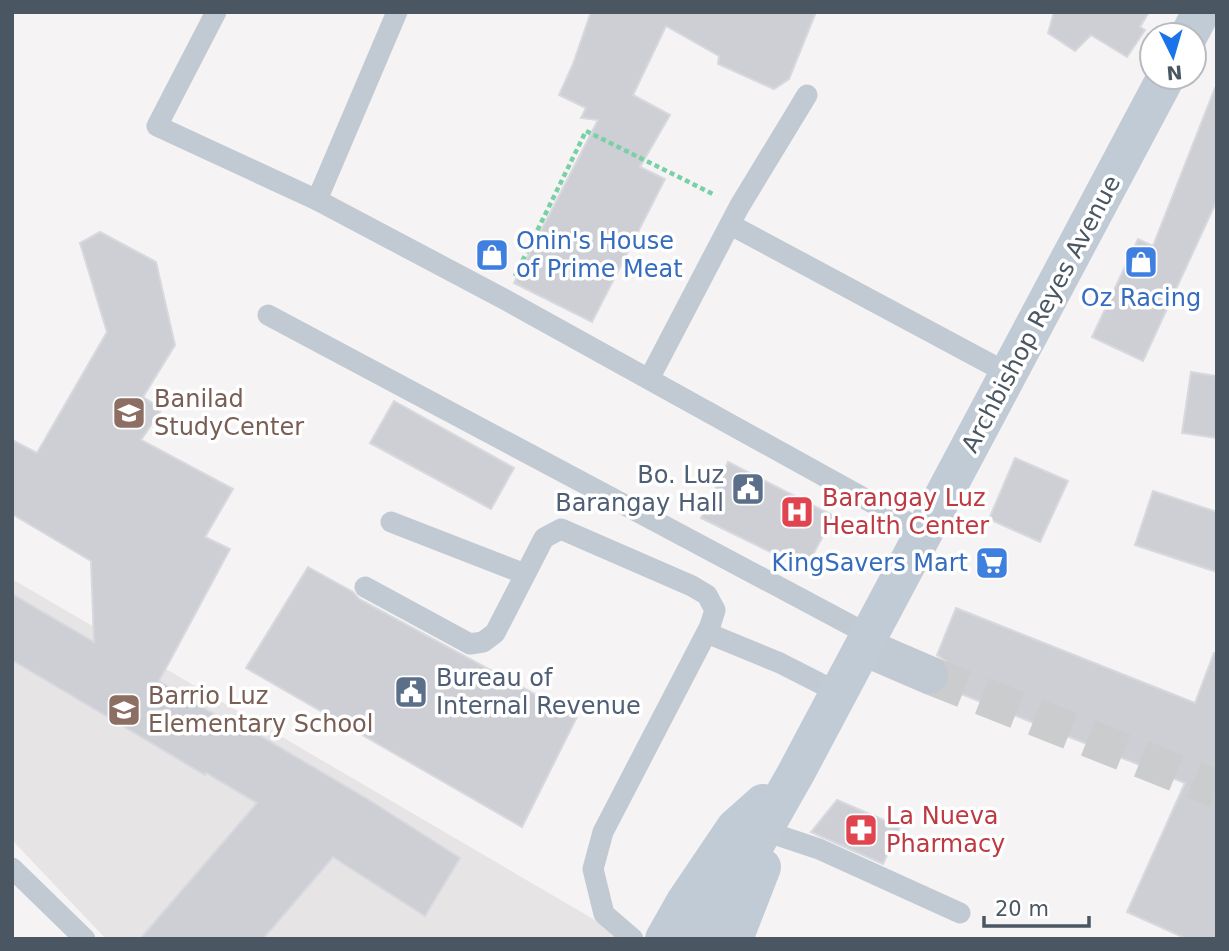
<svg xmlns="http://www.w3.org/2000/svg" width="1229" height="951" font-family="'DejaVu Sans',sans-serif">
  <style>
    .education { fill: #e6e4e5 }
    .building { fill: #cdcfd5; stroke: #d7d9de; stroke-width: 2 }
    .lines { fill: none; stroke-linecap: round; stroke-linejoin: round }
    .street-tunnel { stroke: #caccce; stroke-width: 38; stroke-dasharray: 38 19; stroke-linecap: butt }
    .path { stroke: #7ad0a6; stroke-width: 4.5; stroke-dasharray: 5 3.5; stroke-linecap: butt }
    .lane { stroke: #c1cad2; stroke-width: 21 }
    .street { stroke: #c1cad2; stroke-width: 38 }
    .secondary { stroke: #c1cbd6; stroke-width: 38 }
    .labels { text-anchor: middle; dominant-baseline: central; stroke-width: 7; stroke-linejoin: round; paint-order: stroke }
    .shop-label { font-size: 24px; fill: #366cbe; stroke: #fff; text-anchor: start }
    .street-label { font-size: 24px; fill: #4a5661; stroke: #fff }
    .education-label { font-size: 24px; fill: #785e54; stroke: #fff; text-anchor: start }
    .service-label { font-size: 24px; fill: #4e5e75; stroke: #fff; text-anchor: end }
    .health-label { font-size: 24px; fill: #be3a42; stroke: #fff; text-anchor: start }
  </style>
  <rect width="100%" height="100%" fill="#f5f3f3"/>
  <polygon class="education" points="12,579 624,937 624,939 106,939 12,840"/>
  <g class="building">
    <polygon points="591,12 816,12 789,79 774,89 718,64 719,56 666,26 633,95 670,115 640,167 665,179 592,322 514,283 598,120 581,118 586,108 559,95 573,64"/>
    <polygon points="1054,12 1149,12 1140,27 1145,30 1127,57 1091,35 1075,51 1048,33"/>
    <polygon points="1215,88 1217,88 1217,200 1143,361 1092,337 1138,239 1153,246"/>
    <polygon points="100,232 156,262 175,345 143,397 162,409 141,440 233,489 205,537 230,549 159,681 244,732 247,728 369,800 460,858 425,916 333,857 263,939 140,939 257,803 206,773 205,775 12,660 12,594 94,642 91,561 12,514 12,440 37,453 107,332 80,243"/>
    <polygon points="1191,372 1217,376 1217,438 1182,433"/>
    <polygon points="394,401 514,468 491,509 370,443"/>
    <polygon points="1015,458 1068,481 1040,542 989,519"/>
    <polygon points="728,462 834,516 805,569 701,518"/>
    <polygon points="1153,491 1217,512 1217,572 1135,545"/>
    <polygon points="308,567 353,592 359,599 577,717 522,827 246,668"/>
    <polygon points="956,608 1195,703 1214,653 1217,653 1217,939 1187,939 1127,912 1185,783 946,688 949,683 951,672 946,661 937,655"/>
    <polygon points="837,800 900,827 883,864 811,832"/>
  </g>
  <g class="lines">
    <polyline class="street-tunnel" points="929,675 1217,789"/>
    <polyline class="path" points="515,276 586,131 713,194"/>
    <g class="lane">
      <polyline points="216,12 157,126 317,200 504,299 925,532"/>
      <polyline points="317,200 397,12"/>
      <polyline points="731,225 1009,374"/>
      <polyline points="268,315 871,636"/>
      <polyline points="649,379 739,207 807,95"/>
      <polyline points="391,522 525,574"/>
      <polyline points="365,587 470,644 483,642 495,633 544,538 561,529 692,586 707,595 715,610 710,626 603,832 593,869 604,914 633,939"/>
      <polyline points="707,633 780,663 837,692"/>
      <polyline points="774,834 819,849 960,913"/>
      <polyline points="12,868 85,939"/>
    </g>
    <polyline class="street" points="864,647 929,675"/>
    <g class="secondary">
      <polyline points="1189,35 1201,12"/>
      <polyline points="664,939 685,902 735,828 763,803"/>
      <polyline points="698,939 741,870 796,773 1166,77"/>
      <polyline points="734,939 762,867"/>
    </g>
  </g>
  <defs>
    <symbol id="shop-square" viewBox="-11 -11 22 22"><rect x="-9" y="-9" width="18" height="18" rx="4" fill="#3f7fe0" stroke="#fff"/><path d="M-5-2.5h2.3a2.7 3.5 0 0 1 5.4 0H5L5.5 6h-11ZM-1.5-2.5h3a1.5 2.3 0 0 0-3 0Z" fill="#fff"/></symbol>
    <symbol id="university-square" viewBox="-11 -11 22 22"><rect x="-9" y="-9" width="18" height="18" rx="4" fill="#8d6e63" stroke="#fff"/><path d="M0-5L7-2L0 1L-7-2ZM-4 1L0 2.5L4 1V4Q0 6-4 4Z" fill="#fff"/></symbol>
    <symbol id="civic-square" viewBox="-11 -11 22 22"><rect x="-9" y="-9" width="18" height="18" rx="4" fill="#5c6f8a" stroke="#fff"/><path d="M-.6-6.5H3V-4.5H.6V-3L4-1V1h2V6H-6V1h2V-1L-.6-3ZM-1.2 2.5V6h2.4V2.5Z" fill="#fff"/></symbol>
    <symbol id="hospital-square" viewBox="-11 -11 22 22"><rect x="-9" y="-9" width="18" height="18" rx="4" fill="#e0444e" stroke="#fff"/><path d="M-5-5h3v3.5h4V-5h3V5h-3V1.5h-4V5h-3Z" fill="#fff"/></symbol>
    <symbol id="supermarket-square" viewBox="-11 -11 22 22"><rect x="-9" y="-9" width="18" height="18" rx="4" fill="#3f7fe0" stroke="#fff"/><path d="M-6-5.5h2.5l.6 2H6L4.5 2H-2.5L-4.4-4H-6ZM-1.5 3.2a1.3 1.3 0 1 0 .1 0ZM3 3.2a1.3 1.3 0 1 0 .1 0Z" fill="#fff"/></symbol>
    <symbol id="school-square" viewBox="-11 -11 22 22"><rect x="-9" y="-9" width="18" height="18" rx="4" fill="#8d6e63" stroke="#fff"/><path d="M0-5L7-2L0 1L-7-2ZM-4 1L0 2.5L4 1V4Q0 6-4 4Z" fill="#fff"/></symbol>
    <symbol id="pharmacy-square" viewBox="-11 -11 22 22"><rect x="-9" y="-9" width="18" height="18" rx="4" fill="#e0444e" stroke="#fff"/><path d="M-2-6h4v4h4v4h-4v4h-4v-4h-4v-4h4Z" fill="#fff"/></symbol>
  </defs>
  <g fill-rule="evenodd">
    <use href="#shop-square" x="473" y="236" width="38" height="38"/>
    <use href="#shop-square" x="1122" y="243" width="38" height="38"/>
    <use href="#university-square" x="110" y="394" width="38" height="38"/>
    <use href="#civic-square" x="729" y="470" width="38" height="38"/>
    <use href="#hospital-square" x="778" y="493" width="38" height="38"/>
    <use href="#supermarket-square" x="973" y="544" width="38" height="38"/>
    <use href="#civic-square" x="392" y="673" width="38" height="38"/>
    <use href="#school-square" x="105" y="691" width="38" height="38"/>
    <use href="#pharmacy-square" x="842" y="811" width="38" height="38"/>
  </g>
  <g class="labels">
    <g class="shop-label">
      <text x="516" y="241">Onin's House<tspan x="516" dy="28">of Prime Meat</tspan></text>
      <text x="1141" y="298" text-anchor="middle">Oz Racing</text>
      <text x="968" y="563" text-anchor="end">KingSavers Mart</text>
    </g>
    <g class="street-label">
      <text transform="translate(1041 314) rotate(-62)">Archbishop Reyes Avenue</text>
    </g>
    <g class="education-label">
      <text x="154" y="399">Banilad<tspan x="154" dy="28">StudyCenter</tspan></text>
      <text x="148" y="696">Barrio Luz<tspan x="148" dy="28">Elementary School</tspan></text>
    </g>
    <g class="service-label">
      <text x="724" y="475">Bo. Luz<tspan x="724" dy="28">Barangay Hall</tspan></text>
      <text x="436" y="678" text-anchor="start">Bureau of<tspan x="436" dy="28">Internal Revenue</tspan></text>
    </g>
    <g class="health-label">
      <text x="822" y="498">Barangay Luz<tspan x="822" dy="28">Health Center</tspan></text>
      <text x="886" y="816">La Nueva<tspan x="886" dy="28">Pharmacy</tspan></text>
    </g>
  </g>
  <rect width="1229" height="951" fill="none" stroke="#4a5661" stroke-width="28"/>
  <g transform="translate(1173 56) rotate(175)"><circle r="33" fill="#ffffff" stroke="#b7bbc0" stroke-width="2"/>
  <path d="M0-5L12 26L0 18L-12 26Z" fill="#1a73e8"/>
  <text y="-10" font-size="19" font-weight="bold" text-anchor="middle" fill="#4a5661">N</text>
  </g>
  <path d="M984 916v10h105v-10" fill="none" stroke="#4a5661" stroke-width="3.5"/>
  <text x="995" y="916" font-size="21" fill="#4a5661" stroke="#ffffff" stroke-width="5" paint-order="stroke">20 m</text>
</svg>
